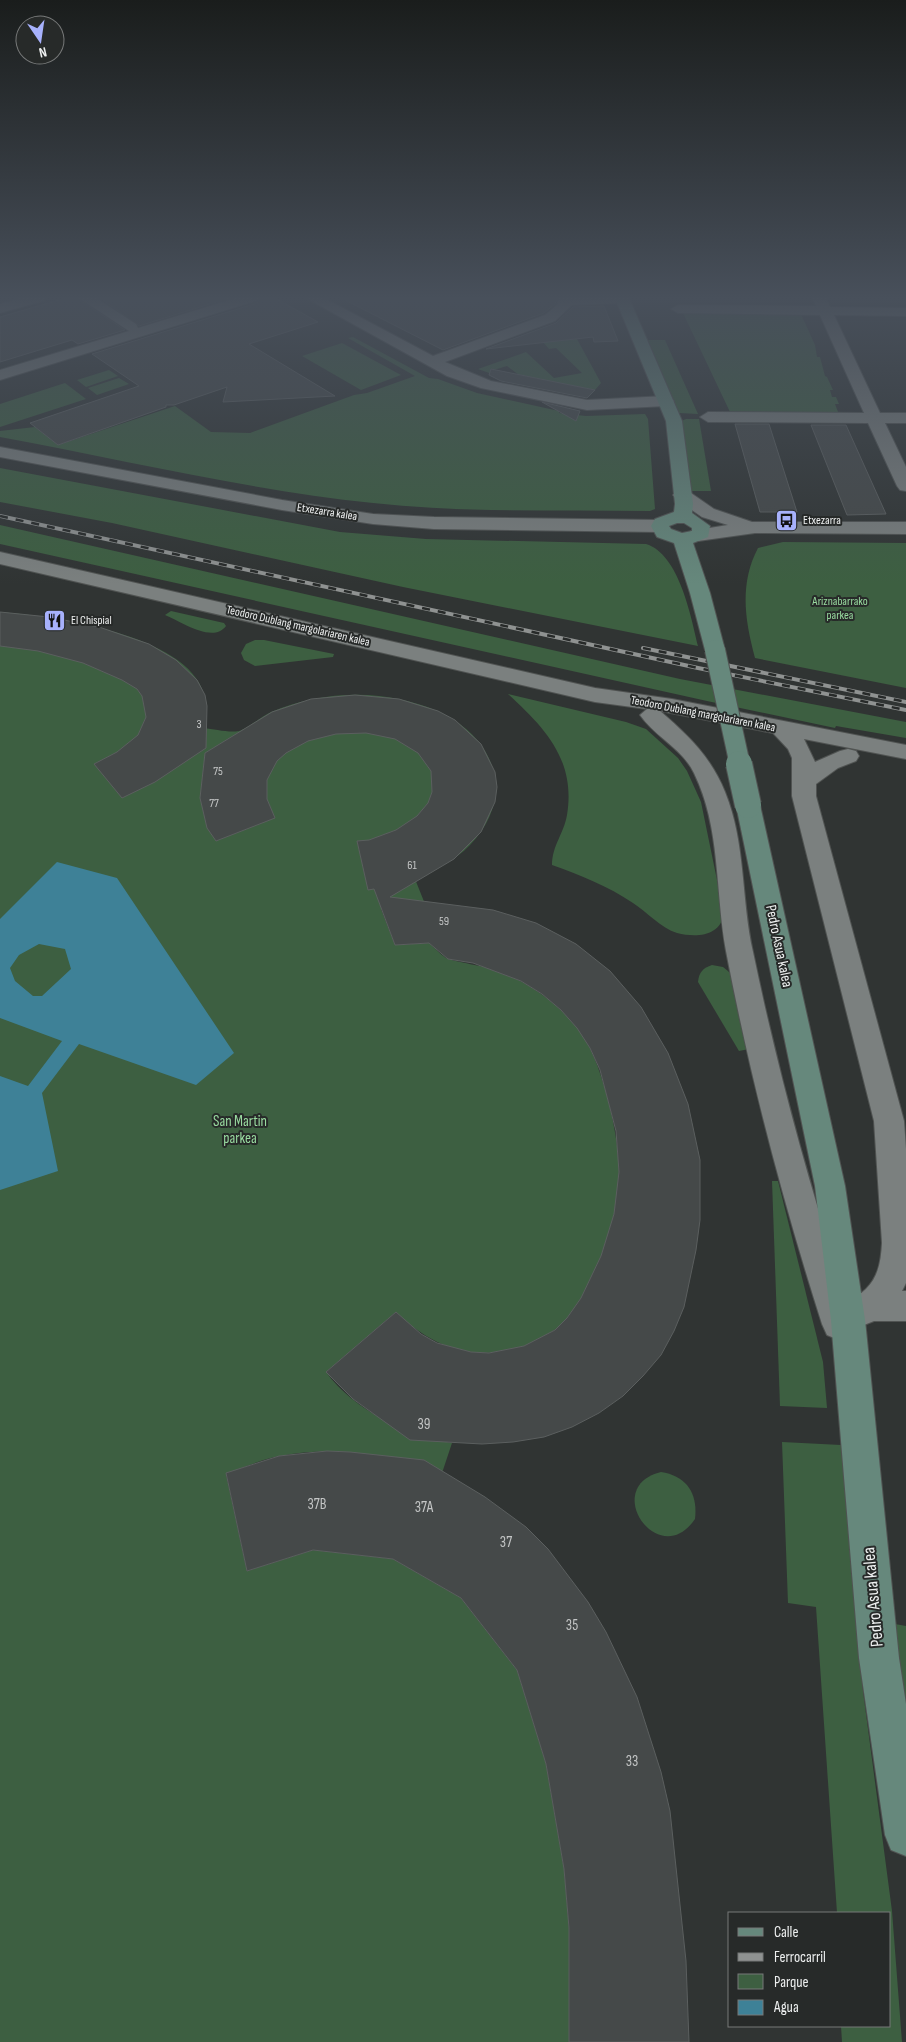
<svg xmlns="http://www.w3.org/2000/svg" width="906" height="2042" font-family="'Sofia Sans Condensed',sans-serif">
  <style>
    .green { fill: #3d5f41 }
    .water { fill: #3e8197; fill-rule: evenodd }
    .building { fill: #454949; stroke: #5b5f5f }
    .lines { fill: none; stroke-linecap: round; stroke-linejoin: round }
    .street-casing { stroke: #505352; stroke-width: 2 }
    .secondary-casing { stroke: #505352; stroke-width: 2 }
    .street { fill: #7b807f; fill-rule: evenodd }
    .secondary { fill: #66887c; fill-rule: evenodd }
    .rail-casing { stroke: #8f9291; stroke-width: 4 }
    .rail { stroke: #272a29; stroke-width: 2.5; stroke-dasharray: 8; stroke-linecap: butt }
    .secondary-bridge-far1-casing { stroke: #505352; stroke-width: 22; stroke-linecap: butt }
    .secondary-bridge-casing { stroke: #505352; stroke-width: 28; stroke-linecap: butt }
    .secondary-bridge-far1 { stroke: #66887c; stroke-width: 20 }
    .secondary-bridge { stroke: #66887c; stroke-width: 26 }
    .labels { text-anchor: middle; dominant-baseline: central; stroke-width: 4; stroke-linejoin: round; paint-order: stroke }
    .far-street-label { font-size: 12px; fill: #eef0f0; stroke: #272a29 }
    .far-poi-label { font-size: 12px; fill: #eef0f0; stroke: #272a29; text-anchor: start }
    .far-park-label { font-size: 12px; fill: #99dba0; stroke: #272a29 }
    .number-label { font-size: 12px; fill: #c4c6c6 }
    .street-label { font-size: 15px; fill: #eef0f0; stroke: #272a29 }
    .park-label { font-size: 15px; fill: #99dba0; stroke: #272a29 }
    .near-number-label { font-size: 15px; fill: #c4c6c6 }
    .near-street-label { font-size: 18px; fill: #eef0f0; stroke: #272a29 }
  </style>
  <rect width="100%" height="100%" fill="#303433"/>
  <g class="green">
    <polygon points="683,313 801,314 815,345 817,357 820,357 825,376 827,377 833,390 830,390 832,397 836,397 839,404 835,404 838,412 730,412"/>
    <path d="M353,337l76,41 9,1 39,14 82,18v2l27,3 59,-2 3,5 7,90 -5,2c-92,-1 -185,2 -277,-8 -125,-13 -249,-43 -373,-66v-6l35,-4 23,18 117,-39 36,26 39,1 104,-38 13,-2 48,-17 -67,-38z"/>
    <polygon points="577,339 601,383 595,390 519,375 507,366 490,371 493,374 492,374 478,369 526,352 554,378 582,373 556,348 549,349 543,342"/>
    <polygon points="648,340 665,340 698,414 679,413"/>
    <polygon points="342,343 401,375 361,390 302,356"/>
    <polygon points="109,370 118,376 86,387 77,380"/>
    <polygon points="119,378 129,384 97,395 88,388"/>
    <polygon points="65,383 86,399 0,427 0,404"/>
    <polygon points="686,419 699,419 711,491 691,491 681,421"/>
    <path d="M0,468l340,64 86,7 220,5c33,10 45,72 52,102l-295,-59 -291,-64 -112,-21z"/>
    <polygon points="0,525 680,679 906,722 906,738 836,726 835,728 707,701 0,544"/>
    <path d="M783,542l123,1v145l-151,-30c-10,-37 -16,-74 3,-110z"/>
    <path d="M171,611l53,12 2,3c-13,18 -46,-5 -61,-11z"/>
    <path d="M0,612c52,4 187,22 204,82 3,10 1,24 0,34 10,1 25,5 35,3 8,-2 23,-15 32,-19 34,-14 72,-20 108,-16 26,3 53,10 75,24 48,31 56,84 16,125 -15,16 -36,24 -55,34l10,25 -44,5 14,36 34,-2c6,5 11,11 17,15 8,4 40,8 52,13 30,11 58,31 79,56 15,20 22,42 29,65 7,26 12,51 13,78 0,46 -21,113 -52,148 -17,20 -44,31 -70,34 -39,5 -74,-13 -101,-40l-70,60c29,39 79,62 126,71l-10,30c-53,-17 -105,-28 -162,-17 -18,3 -37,12 -54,18l21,97 66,-21 80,9 68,39 56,72 29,94 18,105 5,59v114h-569z"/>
    <polygon points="255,640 264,640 334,654 333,657 255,666 244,660 241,653 246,644"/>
    <path d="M508,694l118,28 20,7 32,29 9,13 14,31 23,112c-4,22 -27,24 -47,19 -16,-5 -30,-21 -44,-30 -25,-17 -53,-28 -81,-38 0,-19 12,-32 15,-50 9,-55 -22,-87 -59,-121z"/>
    <path d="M712,965l11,2 11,9 15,73 -10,2 -41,-69c1,-10 5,-14 14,-17z"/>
    <polygon points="772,1181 778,1181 823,1362 827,1408 780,1406"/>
    <polygon points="782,1442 841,1445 863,1691 892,1911 902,2042 842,2042 841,2026 890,2026 890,1913 837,1913 816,1607 788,1603"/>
    <path d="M661,1472c26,4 37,22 34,47 -36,53 -95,-32 -34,-47z"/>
    <polygon points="895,1624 906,1626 906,1709"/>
  </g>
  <path class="water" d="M57,862l60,16 117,175 -38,32 -117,-41 -37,49 16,78 -58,19v-114l28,10 34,-45 -62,-23v-99zM39,944l26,5 6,20 -29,27h-9l-18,-15 -5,-13 9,-13z"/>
  <g class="building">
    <polygon points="66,298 77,298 125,330 78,344 72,340 0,362 0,317"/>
    <polygon points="100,298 229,298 139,326"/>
    <polygon points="260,298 275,298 318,322 249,344 335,396 223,402 227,387 174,405 166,405 166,407 58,445 30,423 139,386 92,354 257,303"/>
    <polygon points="341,298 557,298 555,304 544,313 443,350"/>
    <polygon points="604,306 618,341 594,342 593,337 486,349 556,323 573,307"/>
    <polygon points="491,369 595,390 587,398 501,381 489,375"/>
    <polygon points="542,402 580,411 576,421"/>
    <polygon points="735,424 769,424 797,512 760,512"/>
    <polygon points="811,425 846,425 886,514 847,515"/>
    <polygon points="0,612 49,617 99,627 149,644 176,660 197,680 205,695 207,706 206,748 155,782 122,798 94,764 117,752 138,735 146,717 142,696 137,689 122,680 83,663 38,651 0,646"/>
    <polygon points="355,695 399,699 438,711 455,720 481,744 495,772 497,787 495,802 481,832 454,859 390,897 493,910 536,923 576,944 610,971 641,1007 668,1053 688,1104 700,1160 700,1220 696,1250 684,1307 674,1331 661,1355 643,1376 623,1396 599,1413 572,1427 544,1437 513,1442 482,1444 410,1440 353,1399 326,1372 396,1312 421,1334 437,1343 471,1352 489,1353 524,1346 555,1330 567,1318 581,1298 601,1256 614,1214 619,1172 616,1131 600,1070 590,1048 577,1028 561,1010 542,994 521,981 473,963 448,959 429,943 395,945 374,889 368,890 357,841 369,840 396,830 417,816 428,803 432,792 431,771 418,753 395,739 366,733 336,734 308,741 286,753 277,761 267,780 267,799 275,818 216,841 207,828 200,798 205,753 272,712 311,699"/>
    <polygon points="327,1451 350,1452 424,1460 485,1497 526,1527 548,1549 588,1602 606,1632 637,1697 661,1772 670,1811 686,1961 689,2042 569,2042 569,1928 564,1869 546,1764 517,1670 461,1598 393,1559 313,1550 247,1571 226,1473 279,1456"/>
  </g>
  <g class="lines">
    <defs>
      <g id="street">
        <polygon points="22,298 45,298 43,301 0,313 0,304"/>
        <polygon points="79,298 96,298 136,324 138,328 236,298 258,298 256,301 0,380 0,370 129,331"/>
        <polygon points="306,298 324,298 433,356 545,315 557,305 559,298 630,298 628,302 623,303 572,305 555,321 445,362 491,381 587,400 666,396 674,401 666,406 587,410 481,388 447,376"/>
        <polygon points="812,298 826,298 830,307 906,308 906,316 834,315 880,413 906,413 906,423 885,423 906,467 906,491 900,490 897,486 868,423 708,422 700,417 708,412 864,413 820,315 678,313 671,309 678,305 816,306"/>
        <polygon points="0,447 282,500 373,514 434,517 660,520 667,522 669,526 667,530 660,532 434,529 373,524 282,510 0,457"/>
        <polygon points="682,490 688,491 714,509 752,522 906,522 906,534 755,533 698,541 691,539 689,535 691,531 728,525 702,517 676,499 673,495 676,491"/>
        <path d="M0,552l595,136 77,11 234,46v14l-102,-20 11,23 25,-11 8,-2 8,2 3,5 -3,5 -18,7 -22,16v12l88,325 2,28v134l-4,8h4v30h-32l-10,4 -9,-3 -4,13 -12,5 -12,-5 -5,-11c-39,-122 -72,-247 -96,-373 -11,-60 -5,-123 -32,-178 -12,-25 -39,-36 -54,-58l7,-6 -52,-7 -595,-138zM660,711l113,22 15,16 4,9v38l82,325 8,122c-1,17 -3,33 -16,46 -6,6 -13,8 -17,17 -39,-116 -71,-234 -96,-354 -12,-52 -7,-109 -28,-160 -14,-35 -37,-57 -65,-81z"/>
      </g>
      <g id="secondary">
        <path d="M615,298h14l53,123 11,83 -1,9 18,13 -2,11 -15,6 17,50 15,57 -3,4 -7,2 -7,-2 -3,-4 -15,-57 -16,-50 -17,-6 -6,-11 4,-7 19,-7 1,-8 -9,-83zM677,523h7l8,5v3l-10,2 -11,-4 -2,-3z"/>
        <polygon points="748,797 756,799 760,805 845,1186 865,1320 899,1658 906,1704 906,1856 891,1850 885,1835 859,1658 831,1320 815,1186 736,805 740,799"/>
      </g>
    </defs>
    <use href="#street" class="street-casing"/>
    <use href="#secondary" class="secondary-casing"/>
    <use href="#street" class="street"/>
    <use href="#secondary" class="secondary"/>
    <defs>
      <g id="rail">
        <polyline points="0,516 698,668 906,710"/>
        <polyline points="643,648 906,702"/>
      </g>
    </defs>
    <use href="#rail" class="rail-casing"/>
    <use href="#rail" class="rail"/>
    <defs>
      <polyline id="secondary-bridge-far1" points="715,650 740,765"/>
      <polyline id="secondary-bridge" points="739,764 748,805"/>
    </defs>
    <use href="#secondary-bridge-far1" class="secondary-bridge-far1-casing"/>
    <use href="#secondary-bridge" class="secondary-bridge-casing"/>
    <use href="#secondary-bridge-far1" class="secondary-bridge-far1"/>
    <use href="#secondary-bridge" class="secondary-bridge"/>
  </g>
  <linearGradient id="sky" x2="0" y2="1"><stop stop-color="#1a1d1c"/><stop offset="0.51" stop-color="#48505b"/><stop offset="1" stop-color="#48505b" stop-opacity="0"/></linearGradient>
  <rect width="906" height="584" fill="url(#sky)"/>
  <defs>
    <symbol id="bus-square" viewBox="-11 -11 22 22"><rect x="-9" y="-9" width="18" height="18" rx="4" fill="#a7b1fc" stroke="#272a29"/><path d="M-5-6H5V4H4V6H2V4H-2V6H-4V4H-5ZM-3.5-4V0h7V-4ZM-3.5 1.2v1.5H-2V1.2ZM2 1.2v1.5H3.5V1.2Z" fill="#111"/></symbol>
    <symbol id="restaurant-square" viewBox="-11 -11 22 22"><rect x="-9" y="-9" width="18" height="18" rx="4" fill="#a7b1fc" stroke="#272a29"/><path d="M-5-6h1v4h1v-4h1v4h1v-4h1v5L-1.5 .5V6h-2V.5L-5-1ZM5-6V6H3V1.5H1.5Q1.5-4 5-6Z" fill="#111"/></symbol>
  </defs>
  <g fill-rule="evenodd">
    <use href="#bus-square" x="774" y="508" width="25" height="25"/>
    <use href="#restaurant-square" x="42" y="608" width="25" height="25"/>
  </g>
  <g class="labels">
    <g class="far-street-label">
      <text transform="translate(327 512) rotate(9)">Etxezarra kalea</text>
      <text transform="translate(298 626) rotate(13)">Teodoro Dublang margolariaren kalea</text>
      <text transform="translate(703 714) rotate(11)">Teodoro Dublang margolariaren kalea</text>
    </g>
    <g class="far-poi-label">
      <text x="803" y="520">Etxezarra</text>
      <text x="71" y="620">El Chispial</text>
    </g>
    <g class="far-park-label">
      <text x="840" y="601">Ariznabarrako<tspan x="840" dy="14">parkea</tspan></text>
    </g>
    <g class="number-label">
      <text x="199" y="724">3</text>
      <text x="218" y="771">75</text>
      <text x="214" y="803">77</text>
      <text x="412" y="865">61</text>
      <text x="444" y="921">59</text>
    </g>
    <g class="street-label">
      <text transform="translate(779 946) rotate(78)">Pedro Asua kalea</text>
    </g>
    <g class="park-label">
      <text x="240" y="1121">San Martin<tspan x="240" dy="17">parkea</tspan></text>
    </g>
    <g class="near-number-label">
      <text x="424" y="1424">39</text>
      <text x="317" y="1504">37B</text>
      <text x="424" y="1507">37A</text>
      <text x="506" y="1542">37</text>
      <text x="572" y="1625">35</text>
      <text x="632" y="1761">33</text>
    </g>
    <g class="near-street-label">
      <text transform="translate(873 1597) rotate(-95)">Pedro Asua kalea</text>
    </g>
  </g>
  <rect x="728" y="1912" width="162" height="115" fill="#272a29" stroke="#777979"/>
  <rect x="738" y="1928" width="25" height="8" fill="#66887c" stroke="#777979"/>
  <text x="774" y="1937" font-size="15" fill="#eef0f0">Calle</text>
  <rect x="738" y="1953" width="25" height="8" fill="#8f9291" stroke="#777979"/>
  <text x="774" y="1962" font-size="15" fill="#eef0f0">Ferrocarril</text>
  <rect x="738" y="1974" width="25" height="15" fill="#3d5f41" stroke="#777979"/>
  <text x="774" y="1987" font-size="15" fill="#eef0f0">Parque</text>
  <rect x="738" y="2000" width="25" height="15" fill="#3e8197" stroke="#777979"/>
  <text x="774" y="2012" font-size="15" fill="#eef0f0">Agua</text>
  <g transform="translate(40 40) rotate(167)"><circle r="24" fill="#272a29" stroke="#777979"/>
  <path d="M0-4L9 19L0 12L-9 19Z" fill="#a7b1fc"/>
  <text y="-8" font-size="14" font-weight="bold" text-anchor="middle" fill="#eef0f0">N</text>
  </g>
</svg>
